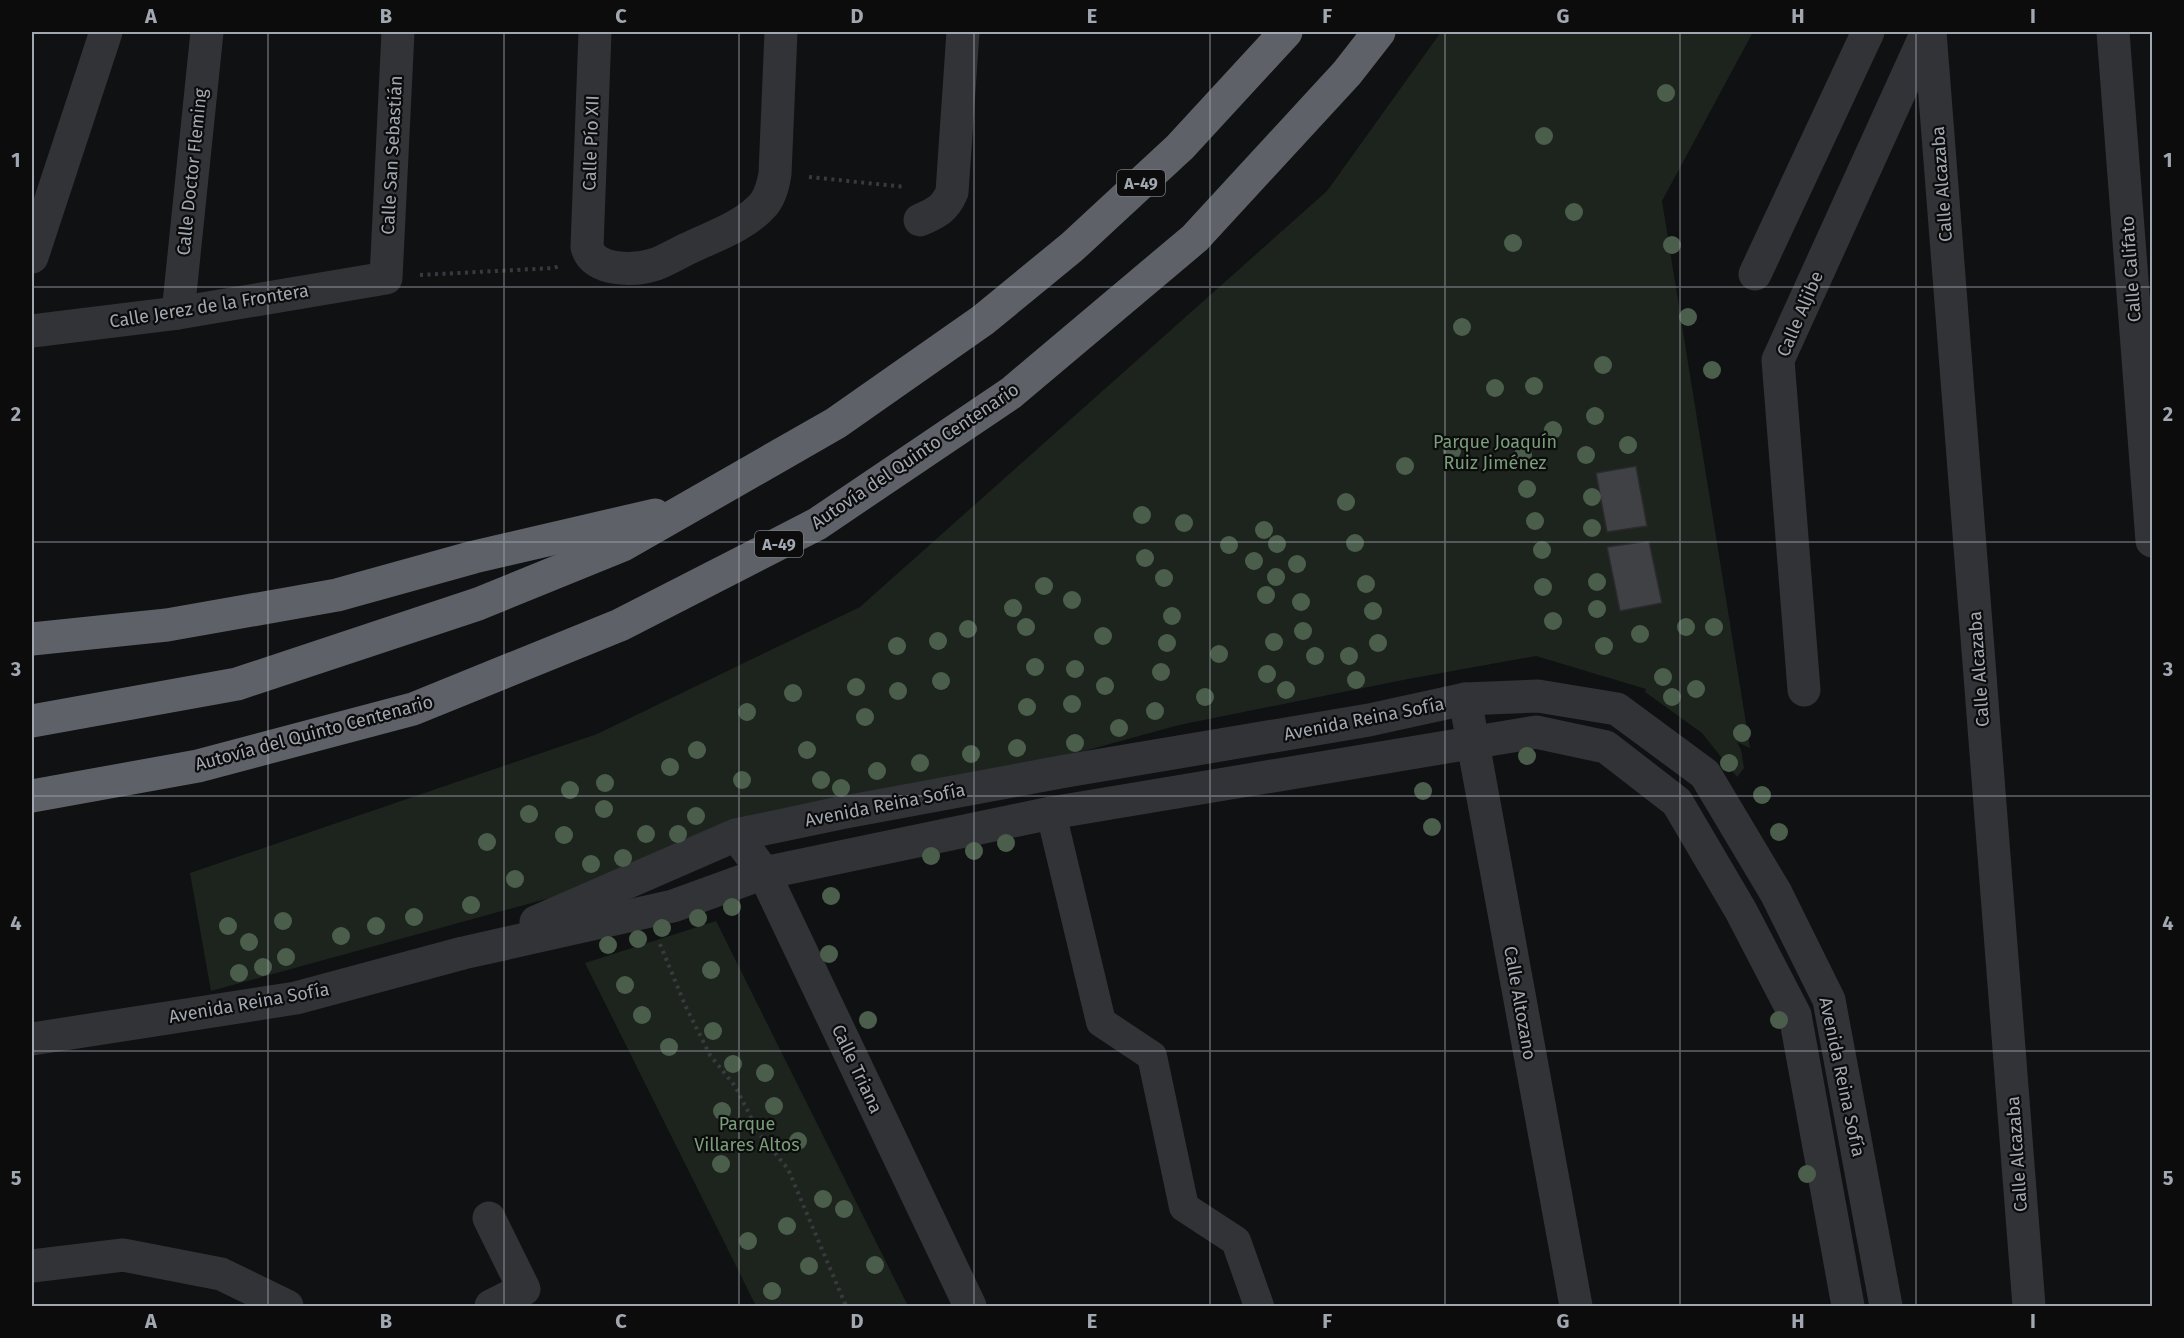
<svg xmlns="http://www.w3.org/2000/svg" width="2184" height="1338" font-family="'Fira Sans',sans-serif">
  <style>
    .green { fill: #1d241d }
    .building { fill: #404145; stroke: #2b2b2e; stroke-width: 1.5 }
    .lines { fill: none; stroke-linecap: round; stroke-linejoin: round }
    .path { stroke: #383a3e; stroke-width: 4; stroke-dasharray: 3 4.5; stroke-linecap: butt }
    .pedestrian { stroke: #323337; stroke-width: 30 }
    .minor { stroke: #323337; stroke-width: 33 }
    .tertiary { stroke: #323337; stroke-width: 33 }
    .motorway { stroke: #5e6167; stroke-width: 33 }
    .tree { fill: #4a5e4b }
    .grid { fill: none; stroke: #a2a8b2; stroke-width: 1.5; stroke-opacity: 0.55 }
    .labels { text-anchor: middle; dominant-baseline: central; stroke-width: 4.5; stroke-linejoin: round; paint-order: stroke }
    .shield { fill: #0c0c0d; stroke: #757980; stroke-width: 1.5 }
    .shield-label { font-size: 16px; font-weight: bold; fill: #a2a8b2 }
    .street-label { font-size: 18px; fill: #a2a8b2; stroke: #0c0c0d }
    .park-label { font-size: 18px; fill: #7a9d7a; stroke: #0c0c0d }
    .neatline { fill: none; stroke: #a2a8b2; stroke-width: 2 }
    .grid-label { font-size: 20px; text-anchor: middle; font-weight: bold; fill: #a2a8b2 }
  </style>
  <rect width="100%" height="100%" fill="#101112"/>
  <g class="green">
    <polygon points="1441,32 1753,32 1662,201 1750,748 1737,742 1741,750 1744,768 1737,777 1702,733 1645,692 1646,689 1536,656 1408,679 1179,725 211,991 190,873 597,734 860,607 1327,191"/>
    <polygon points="716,921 908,1306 756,1306 585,963"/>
  </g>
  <g class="building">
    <polygon points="1636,466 1647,526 1607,532 1596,473"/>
    <polygon points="1649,541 1662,603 1620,611 1607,547"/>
  </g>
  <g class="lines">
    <g class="path">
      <polyline points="809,177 906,187"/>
      <polyline points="420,275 554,268 559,266"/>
      <polyline points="660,944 685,1005 710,1055 735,1086 760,1135 788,1169 846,1306"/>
    </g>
    <polyline class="pedestrian" points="1051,813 1101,1022 1152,1056 1184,1207 1236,1241 1259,1306"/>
    <g class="minor">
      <path d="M595,32l-8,215c6,25 48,24 69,17 11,-4 22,-11 33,-16 25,-12 56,-22 75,-44 7,-9 9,-19 11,-30l6,-142"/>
      <polyline points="1930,32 2029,1306"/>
      <polyline points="2113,32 2152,541"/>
      <path d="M920,220c16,-7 25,-11 32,-28l11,-160"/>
      <polyline points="32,257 106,32"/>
      <polyline points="1755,274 1868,32"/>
      <polyline points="178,313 207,32"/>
      <polyline points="32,331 178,313 386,278 398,32"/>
      <polyline points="1804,690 1778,360 1927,32"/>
      <polyline points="1465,699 1576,1306"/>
      <polyline points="736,835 764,873 970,1306"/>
      <polyline points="489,1218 524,1289 491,1306"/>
      <polyline points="32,1266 123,1255 221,1274 287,1306"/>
    </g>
    <g class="tertiary">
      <polyline points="536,922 736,835 840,813 1066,771 1369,720 1465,699 1538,696 1617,709 1705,774 1776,893 1829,1000 1886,1306"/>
      <polyline points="32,1039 296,998 463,953 673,906 764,873 1051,813 1536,732 1606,747 1677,802 1741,911 1795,1015 1848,1306"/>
    </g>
    <g class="motorway">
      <polyline points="32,639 167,625 337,595 474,557 655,515"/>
      <polyline points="32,721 237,684 478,604 623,545 836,423 983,320 1072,247 1180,147 1286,32"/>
      <polyline points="32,796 198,766 413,709 620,625 817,524 1011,393 1195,238 1347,73 1379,32"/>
    </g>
  </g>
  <g class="tree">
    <circle cx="1666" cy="93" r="9"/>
    <circle cx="1544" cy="136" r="9"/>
    <circle cx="1574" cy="212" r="9"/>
    <circle cx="1513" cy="243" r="9"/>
    <circle cx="1672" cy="245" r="9"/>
    <circle cx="1688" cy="317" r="9"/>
    <circle cx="1462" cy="327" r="9"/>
    <circle cx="1603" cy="365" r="9"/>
    <circle cx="1712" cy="370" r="9"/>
    <circle cx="1534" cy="386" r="9"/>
    <circle cx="1495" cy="388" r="9"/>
    <circle cx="1595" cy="416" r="9"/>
    <circle cx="1553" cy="430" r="9"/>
    <circle cx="1628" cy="445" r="9"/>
    <circle cx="1452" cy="451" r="9"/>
    <circle cx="1523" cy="455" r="9"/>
    <circle cx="1586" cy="455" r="9"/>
    <circle cx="1405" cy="466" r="9"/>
    <circle cx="1527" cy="489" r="9"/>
    <circle cx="1592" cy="497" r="9"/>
    <circle cx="1346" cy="502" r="9"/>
    <circle cx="1142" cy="515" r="9"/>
    <circle cx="1535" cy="521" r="9"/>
    <circle cx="1184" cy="523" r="9"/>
    <circle cx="1592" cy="528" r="9"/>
    <circle cx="1264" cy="530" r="9"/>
    <circle cx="1355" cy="543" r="9"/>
    <circle cx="1277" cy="544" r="9"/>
    <circle cx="1229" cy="545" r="9"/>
    <circle cx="1542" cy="550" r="9"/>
    <circle cx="1145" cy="558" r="9"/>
    <circle cx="1254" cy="561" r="9"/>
    <circle cx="1297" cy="564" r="9"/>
    <circle cx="1276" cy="577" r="9"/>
    <circle cx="1164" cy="578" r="9"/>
    <circle cx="1597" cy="582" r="9"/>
    <circle cx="1366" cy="584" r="9"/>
    <circle cx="1044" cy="586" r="9"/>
    <circle cx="1543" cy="587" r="9"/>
    <circle cx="1266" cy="595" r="9"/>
    <circle cx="1072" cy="600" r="9"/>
    <circle cx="1301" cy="602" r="9"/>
    <circle cx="1013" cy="608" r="9"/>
    <circle cx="1597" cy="609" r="9"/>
    <circle cx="1373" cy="611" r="9"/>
    <circle cx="1172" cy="616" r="9"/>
    <circle cx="1553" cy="621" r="9"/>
    <circle cx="1026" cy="627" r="9"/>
    <circle cx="1686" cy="627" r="9"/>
    <circle cx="1714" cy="627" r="9"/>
    <circle cx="968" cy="629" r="9"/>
    <circle cx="1303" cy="631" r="9"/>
    <circle cx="1640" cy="634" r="9"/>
    <circle cx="1103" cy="636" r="9"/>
    <circle cx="938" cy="641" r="9"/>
    <circle cx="1274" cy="642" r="9"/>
    <circle cx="1167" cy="643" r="9"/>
    <circle cx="1378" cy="643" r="9"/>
    <circle cx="897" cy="646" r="9"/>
    <circle cx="1604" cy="646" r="9"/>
    <circle cx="1219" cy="654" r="9"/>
    <circle cx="1315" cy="656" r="9"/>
    <circle cx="1349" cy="656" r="9"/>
    <circle cx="1035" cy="667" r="9"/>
    <circle cx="1075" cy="669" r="9"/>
    <circle cx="1161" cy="672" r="9"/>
    <circle cx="1267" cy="674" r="9"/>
    <circle cx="1663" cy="677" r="9"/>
    <circle cx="1356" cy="680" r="9"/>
    <circle cx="941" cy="681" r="9"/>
    <circle cx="1105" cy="686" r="9"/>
    <circle cx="856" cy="687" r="9"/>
    <circle cx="1696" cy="689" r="9"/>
    <circle cx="1286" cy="690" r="9"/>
    <circle cx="898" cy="691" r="9"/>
    <circle cx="793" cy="693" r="9"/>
    <circle cx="1205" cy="697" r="9"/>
    <circle cx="1672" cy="697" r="9"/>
    <circle cx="1072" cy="704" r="9"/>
    <circle cx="1027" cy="707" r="9"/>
    <circle cx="1155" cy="711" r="9"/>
    <circle cx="747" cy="712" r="9"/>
    <circle cx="865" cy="717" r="9"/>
    <circle cx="1119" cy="728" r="9"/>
    <circle cx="1742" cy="733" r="9"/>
    <circle cx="1075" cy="743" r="9"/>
    <circle cx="1017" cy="748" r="9"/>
    <circle cx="697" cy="750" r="9"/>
    <circle cx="807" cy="750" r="9"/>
    <circle cx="971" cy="754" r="9"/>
    <circle cx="1527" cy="756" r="9"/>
    <circle cx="920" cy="763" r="9"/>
    <circle cx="1729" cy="763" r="9"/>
    <circle cx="670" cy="767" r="9"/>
    <circle cx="877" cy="771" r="9"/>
    <circle cx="742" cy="780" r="9"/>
    <circle cx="821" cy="780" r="9"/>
    <circle cx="605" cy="783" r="9"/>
    <circle cx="841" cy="788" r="9"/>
    <circle cx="570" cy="790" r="9"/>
    <circle cx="1423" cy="791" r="9"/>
    <circle cx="1762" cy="795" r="9"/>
    <circle cx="604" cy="809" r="9"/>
    <circle cx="529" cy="814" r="9"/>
    <circle cx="696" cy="816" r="9"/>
    <circle cx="1432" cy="827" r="9"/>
    <circle cx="1779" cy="832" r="9"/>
    <circle cx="646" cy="834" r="9"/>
    <circle cx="678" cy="834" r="9"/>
    <circle cx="564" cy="835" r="9"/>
    <circle cx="487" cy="842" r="9"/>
    <circle cx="1006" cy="843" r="9"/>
    <circle cx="974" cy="851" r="9"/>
    <circle cx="931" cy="856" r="9"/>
    <circle cx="623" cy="858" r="9"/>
    <circle cx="591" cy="864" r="9"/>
    <circle cx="515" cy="879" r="9"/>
    <circle cx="831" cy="896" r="9"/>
    <circle cx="471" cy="905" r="9"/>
    <circle cx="732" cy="907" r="9"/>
    <circle cx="414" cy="917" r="9"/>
    <circle cx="698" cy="918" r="9"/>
    <circle cx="283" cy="921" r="9"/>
    <circle cx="228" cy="926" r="9"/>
    <circle cx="376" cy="926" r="9"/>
    <circle cx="662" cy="928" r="9"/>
    <circle cx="341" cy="936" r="9"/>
    <circle cx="638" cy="939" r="9"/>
    <circle cx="249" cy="942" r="9"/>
    <circle cx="608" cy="945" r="9"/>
    <circle cx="829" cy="954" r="9"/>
    <circle cx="286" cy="957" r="9"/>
    <circle cx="263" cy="967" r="9"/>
    <circle cx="711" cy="970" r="9"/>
    <circle cx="239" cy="973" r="9"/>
    <circle cx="625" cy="985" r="9"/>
    <circle cx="642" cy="1015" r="9"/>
    <circle cx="868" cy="1020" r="9"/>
    <circle cx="1779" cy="1020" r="9"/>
    <circle cx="713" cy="1031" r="9"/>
    <circle cx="669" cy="1047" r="9"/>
    <circle cx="733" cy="1064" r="9"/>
    <circle cx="765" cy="1073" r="9"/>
    <circle cx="774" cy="1106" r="9"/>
    <circle cx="722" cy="1111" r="9"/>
    <circle cx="798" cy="1141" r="9"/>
    <circle cx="721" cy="1164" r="9"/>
    <circle cx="1807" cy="1174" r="9"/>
    <circle cx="823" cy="1199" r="9"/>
    <circle cx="844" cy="1209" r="9"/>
    <circle cx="787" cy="1226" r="9"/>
    <circle cx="748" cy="1241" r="9"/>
    <circle cx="875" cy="1265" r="9"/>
    <circle cx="809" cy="1266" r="9"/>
    <circle cx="772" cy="1291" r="9"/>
  </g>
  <path class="grid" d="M268,32v1274M504,32v1274M739,32v1274M974,32v1274M1210,32v1274M1445,32v1274M1680,32v1274M1916,32v1274M32,287h2120M32,542h2120M32,796h2120M32,1051h2120"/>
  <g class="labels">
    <g class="shield">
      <rect x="1117" y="170" width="48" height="26" rx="4.5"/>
      <rect x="755" y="531" width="48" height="26" rx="4.5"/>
    </g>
    <g class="shield-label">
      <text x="1141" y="183">A-49</text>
      <text x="779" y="544">A-49</text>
    </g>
    <g class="street-label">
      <text transform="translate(591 143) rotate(-88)">Calle Pío XII</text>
      <text transform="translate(392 155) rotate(-87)">Calle San Sebastián</text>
      <text transform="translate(192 172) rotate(-84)">Calle Doctor Fleming</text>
      <text transform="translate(1942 184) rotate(-94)">Calle Alcazaba</text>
      <text transform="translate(2131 269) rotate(-94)">Calle Califato</text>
      <text transform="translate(209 306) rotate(-9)">Calle Jerez de la Frontera</text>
      <text transform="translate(1800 314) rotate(-67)">Calle Aljibe</text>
      <text transform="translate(915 456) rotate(-34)">Autovía del Quinto Centenario</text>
      <text transform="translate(1979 669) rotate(-94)">Calle Alcazaba</text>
      <text transform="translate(1364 719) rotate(-11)">Avenida Reina Sofía</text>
      <text transform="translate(314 733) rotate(-15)">Autovía del Quinto Centenario</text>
      <text transform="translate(885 805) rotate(-11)">Avenida Reina Sofía</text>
      <text transform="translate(249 1003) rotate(-10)">Avenida Reina Sofía</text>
      <text transform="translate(1520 1003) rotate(80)">Calle Altozano</text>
      <text transform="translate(857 1069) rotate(65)">Calle Triana</text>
      <text transform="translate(1842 1077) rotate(78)">Avenida Reina Sofía</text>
      <text transform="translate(2017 1154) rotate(-94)">Calle Alcazaba</text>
    </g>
    <g class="park-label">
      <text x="1495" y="442">Parque Joaquín<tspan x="1495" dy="21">Ruiz Jiménez</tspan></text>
      <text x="747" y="1124">Parque<tspan x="747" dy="21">Villares Altos</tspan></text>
    </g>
  </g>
  <rect width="2184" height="1338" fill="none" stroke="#0c0c0d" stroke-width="66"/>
  <rect x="33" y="33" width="2118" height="1272" class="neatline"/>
  <g class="grid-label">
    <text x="151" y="23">A</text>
    <text x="386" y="23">B</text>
    <text x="621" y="23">C</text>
    <text x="857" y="23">D</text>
    <text x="1092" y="23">E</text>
    <text x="1327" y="23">F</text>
    <text x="1563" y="23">G</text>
    <text x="1798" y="23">H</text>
    <text x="2033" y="23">I</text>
    <text x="16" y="167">1</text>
    <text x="2168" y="167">1</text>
    <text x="16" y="421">2</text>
    <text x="2168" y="421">2</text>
    <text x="16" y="676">3</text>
    <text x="2168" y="676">3</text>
    <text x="16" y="930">4</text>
    <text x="2168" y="930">4</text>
    <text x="16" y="1185">5</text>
    <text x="2168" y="1185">5</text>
    <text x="151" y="1328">A</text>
    <text x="386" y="1328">B</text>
    <text x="621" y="1328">C</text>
    <text x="857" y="1328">D</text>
    <text x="1092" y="1328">E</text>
    <text x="1327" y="1328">F</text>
    <text x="1563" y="1328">G</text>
    <text x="1798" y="1328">H</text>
    <text x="2033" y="1328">I</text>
  </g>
</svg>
